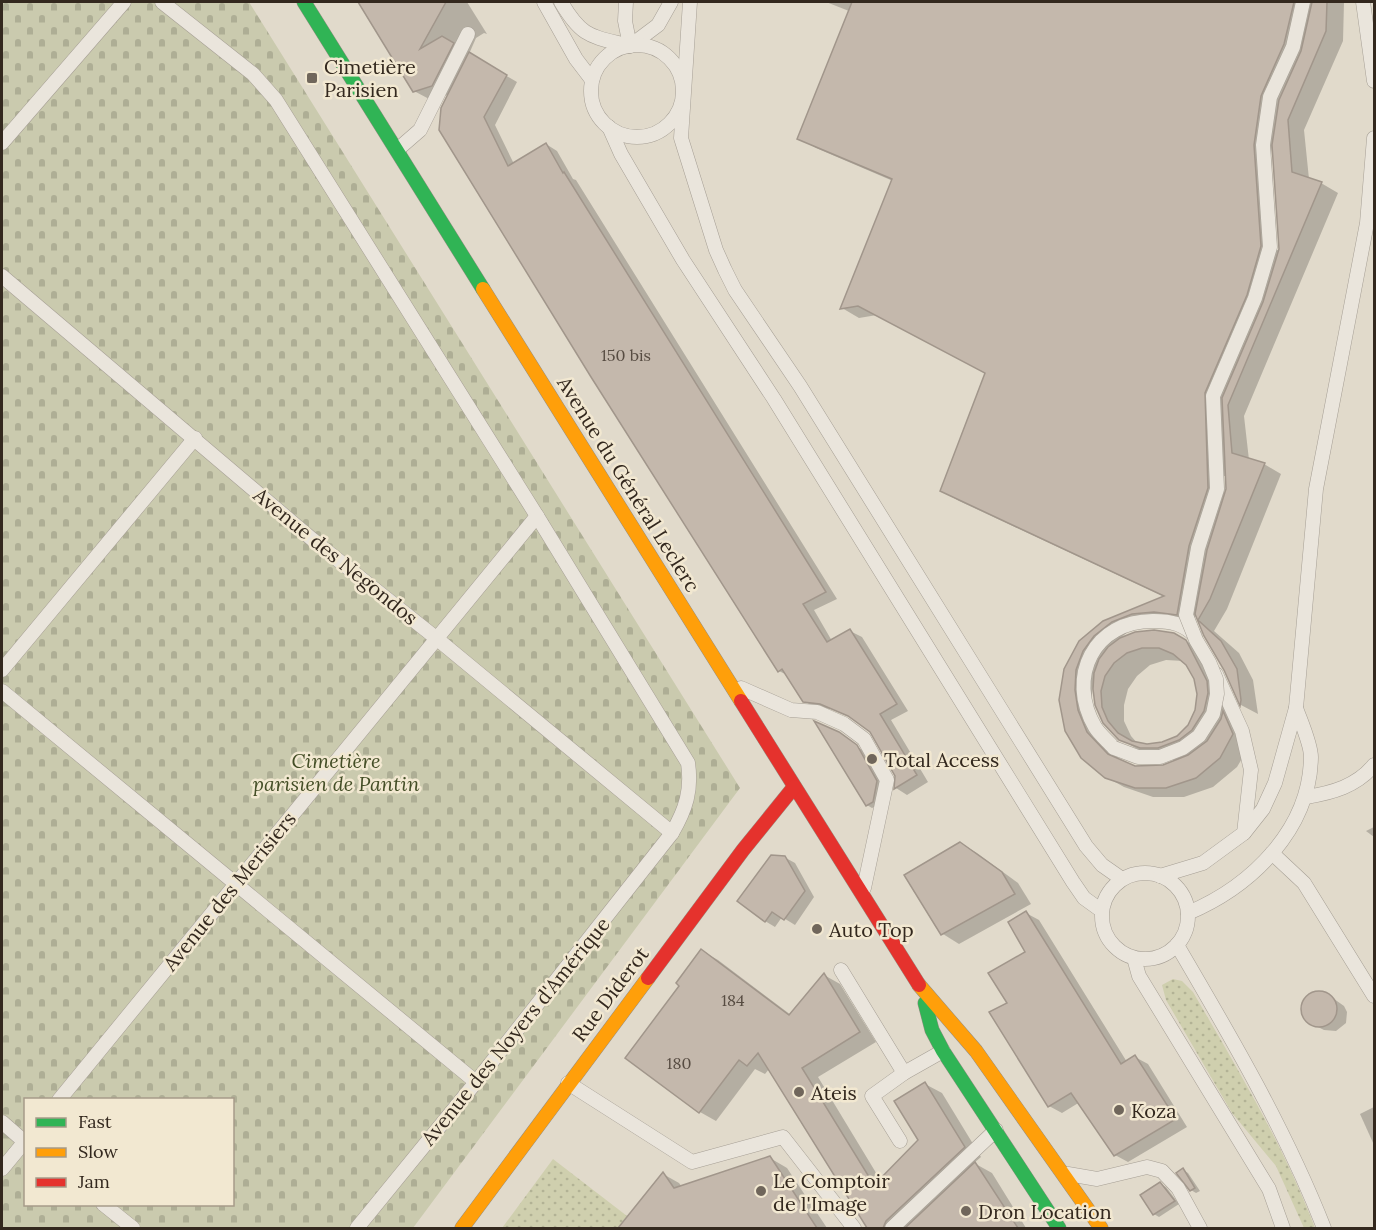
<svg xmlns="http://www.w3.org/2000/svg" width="1376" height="1230" font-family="Lora,serif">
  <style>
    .grass { fill: url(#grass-dots) }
    .cemetery { fill: url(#cemetery-stones); fill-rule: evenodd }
    .shadow { fill: #0003; fill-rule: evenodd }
    .building { fill: #c4b8ac; stroke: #a1968b; stroke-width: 1.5; fill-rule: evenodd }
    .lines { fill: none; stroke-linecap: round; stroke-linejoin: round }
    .lane-casing { stroke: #a69f95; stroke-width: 15 }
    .fast-casing { stroke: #968f84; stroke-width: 15 }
    .slow-casing { stroke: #968f84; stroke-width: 15 }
    .jam-casing { stroke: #968f84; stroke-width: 15 }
    .lane { stroke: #eae5dc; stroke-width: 14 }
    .fast { stroke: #30b455; stroke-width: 14 }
    .slow { stroke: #ff9f0a; stroke-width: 14 }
    .jam { stroke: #e5322d; stroke-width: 14 }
    .lane-bridge-casing { stroke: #a69f95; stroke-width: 15; stroke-linecap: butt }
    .lane-bridge { stroke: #eae5dc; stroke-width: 14 }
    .poi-dot { fill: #70665b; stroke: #f2e8d1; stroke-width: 2 }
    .labels { text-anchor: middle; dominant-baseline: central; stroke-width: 5; stroke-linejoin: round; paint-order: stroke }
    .number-label { font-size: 16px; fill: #574c42 }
    .poi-label { font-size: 20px; fill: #33281e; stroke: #f2e8d1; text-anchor: start }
    .street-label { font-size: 20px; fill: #33281e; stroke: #f2e8d1 }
    .park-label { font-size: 20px; font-style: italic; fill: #444e26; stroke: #f2e8d1 }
  </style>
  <defs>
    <pattern id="grass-dots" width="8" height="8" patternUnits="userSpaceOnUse" patternTransform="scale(1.5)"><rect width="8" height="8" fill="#cfcfae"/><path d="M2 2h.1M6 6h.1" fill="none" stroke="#b2b295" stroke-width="1.8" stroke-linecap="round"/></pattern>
    <pattern id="cemetery-stones" width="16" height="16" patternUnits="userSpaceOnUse" patternTransform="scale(1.5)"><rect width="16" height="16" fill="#cacaae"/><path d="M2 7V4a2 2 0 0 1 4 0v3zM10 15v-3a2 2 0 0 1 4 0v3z" fill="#aeae95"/></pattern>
  </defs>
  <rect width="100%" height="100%" fill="#e1dacb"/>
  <g class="grass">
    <path d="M1173,979l9,2 11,11c45,78 90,152 122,236h-11l-28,-62 -44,-53 -66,-113 -4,-15z"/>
    <polygon points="553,1159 627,1216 618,1228 502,1228"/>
  </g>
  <path class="cemetery" d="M2,2h247l491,786 -327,440h-411zM26,1100h206v104h-206z"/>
  <g class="shadow">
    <polygon points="359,2 467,2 487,34 484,33 476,38 469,54 517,82 495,125 514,164 546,144 557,151 573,179 576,180 837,599 814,610 832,641 850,631 862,637 908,711 891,720 928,782 907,795 896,788 896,775 871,731 854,719 833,709 816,708 804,701 789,676 779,671 450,94 431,100 414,91"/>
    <path d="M826,2h518l-1,39 -39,89 5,49 12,4 17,10 -94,223 5,44 15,4 17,10 -54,135 -13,22 25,22 14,27 5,34 -17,-9 -15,-35 -21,-35 -9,-23 -2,12 -44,-1 -21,8 -10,8 62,-1 23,13 46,94 -13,22 -24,20 -29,10h-31l-29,-10 -18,-10 -24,-20 -16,-88 38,-47 61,-25 -206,-96 -17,-10 45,-118 -110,-58 -18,3 -17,-10 51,-127 -77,-33 -17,-10 50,-127zM1272,147l8,103h-3l-6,-94zM1224,476h3v13l-2,8zM1166,660l17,1 4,3 9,14 3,16 -2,17 -8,15 -12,11 -14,7 -16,2 -9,-2 -7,-8 -7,-15v-16l4,-16 9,-13 13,-11zM1093,687l11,35 16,17 24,14 20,7h16l-17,7h-28l-14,-6 -16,-18 -14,-42z"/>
    <polygon points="818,724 845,737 862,750 882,785 878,805 872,808 867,805"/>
    <polygon points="1374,827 1374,837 1366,831"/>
    <polygon points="960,843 977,853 1018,883 1031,904 959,944 943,934"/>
    <polygon points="784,857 795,863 814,897 795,925 782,917 775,927 765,921"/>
    <polygon points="1026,913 1039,920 1127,1062 1135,1057 1148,1064 1187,1127 1128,1162 1115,1155 1080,1102 1062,1113 1049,1106 1009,1003 1028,952"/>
    <polygon points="702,951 718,960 791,1015 824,975 840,984 876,1042 818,1077 881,1181 920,1141 925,1084 942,1093 981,1157 974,1163 992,1173 1026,1228 868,1228 769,1069 765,1074 755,1069 716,1121 700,1112 681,985"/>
    <polygon points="1316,993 1327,994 1344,1006 1347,1012 1346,1023 1336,1031 1324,1030 1312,1024 1303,1015 1305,1000"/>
    <polygon points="1374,1107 1374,1145 1360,1114"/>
    <polygon points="770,1158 787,1168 827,1228 620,1228 663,1174 679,1183 682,1187"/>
    <polygon points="1183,1170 1188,1173 1200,1191 1196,1193 1191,1190"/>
    <polygon points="1160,1184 1166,1187 1179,1204 1159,1217 1154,1214"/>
  </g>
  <g class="building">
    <polygon points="358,2 446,2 420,49 442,36 454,43 432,86 413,92"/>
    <polygon points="852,2 1294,2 1284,44 1261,96 1254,145 1261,246 1247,295 1205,393 1208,488 1189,546 1177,615 1154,612 1132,614 1112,622 1094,636 1083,651 1076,670 1075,690 1078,710 1087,732 1108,754 1135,766 1163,765 1188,755 1207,741 1221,719 1223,711 1233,734 1220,758 1196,778 1166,788 1135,788 1105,778 1081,758 1065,731 1059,700 1064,669 1079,641 1103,621 1164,596 940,491 985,373 858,306 840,309 892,179 797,139"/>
    <polygon points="1312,2 1327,2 1326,31 1288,120 1292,172 1322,182 1228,405 1232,453 1265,463 1210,599 1198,620 1221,641 1237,669 1241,700 1240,706 1224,670 1204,636 1195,614 1207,550 1226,489 1222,398 1263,302 1279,249 1272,145 1279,100 1301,51"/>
    <polygon points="469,52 507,75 484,117 508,166 546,143 563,173 564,172 826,592 803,604 827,642 850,629 897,704 880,714 917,775 894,789 895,776 870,732 848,716 820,704 803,702 782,669 778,672 591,377 439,130 441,108"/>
    <path d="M1154,630l20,3 12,7 21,41 1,12 -4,18 -12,19 -13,10 -21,8h-18l-21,-8 -16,-17 -8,-18 -2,-16 1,-16 5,-14 9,-12 12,-9 15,-6zM1142,648h17l14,6 13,11 8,14 3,15 -2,16 -7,15 -11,11 -15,6 -15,2 -15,-3 -14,-8 -10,-12 -6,-14 -1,-16 4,-15 9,-13 13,-10z"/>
    <polygon points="814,721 839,732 857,745 877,781 873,802 866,806"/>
    <polygon points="960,842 1002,872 1015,894 941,935 904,875"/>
    <polygon points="771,855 785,856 805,891 784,920 772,912 765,922 737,901"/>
    <polygon points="1026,911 1121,1064 1135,1055 1176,1119 1114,1156 1071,1093 1048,1107 989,1012 1007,1003 988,973 1025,952 1008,922"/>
    <polygon points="701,949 789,1015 824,973 860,1032 802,1068 874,1185 918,1140 894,1101 925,1082 965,1147 886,1221 883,1228 867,1228 758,1053 747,1066 739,1060 699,1113 625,1058 679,986 676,983"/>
    <circle cx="1319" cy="1009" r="18"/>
    <polygon points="770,1156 817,1228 618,1228 663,1172 674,1188"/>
    <polygon points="975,1162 1018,1228 905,1228"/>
    <polygon points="1183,1168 1195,1188 1190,1191 1176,1173"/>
    <polygon points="1160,1182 1175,1201 1153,1215 1140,1195"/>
  </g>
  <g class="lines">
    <defs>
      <g id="lane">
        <path d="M162,2l91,72 23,26 261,416 151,247c4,27 -2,46 -16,70l-196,249 -119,146"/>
        <polyline points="544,2 576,59 592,80"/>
        <path d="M561,2c21,36 30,34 69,44l28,-21 13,-23"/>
        <polyline points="626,2 625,21 630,46"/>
        <polyline points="690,2 681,138 716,250 725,270 735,290 800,386 1086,846 1102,865 1122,879"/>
        <polyline points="1363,2 1374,81"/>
        <circle cx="637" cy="91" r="46"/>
        <polyline points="609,127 621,154 683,260 774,399 1073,882 1084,898 1102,911"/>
        <polyline points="2,143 124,2"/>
        <polyline points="397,150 420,130 468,34"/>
        <polyline points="2,276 313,540 436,638 672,833"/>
        <polyline points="2,670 195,438"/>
        <polyline points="741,688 791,710 817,712 844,724 864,739 887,780 864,888"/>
        <polyline points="2,691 476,1082"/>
        <path d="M1114,748c-6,-7 -14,-13 -19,-21 -29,-50 -1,-107 59,-106 17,0 30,3 41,15"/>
        <path d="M1306,797c26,-4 51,-11 68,-32"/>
        <polyline points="1244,833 1263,809 1275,783 1296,708 1316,489 1367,223 1374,138"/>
        <polyline points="1272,853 1304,883 1374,996"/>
        <circle cx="1145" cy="916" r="43"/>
        <polyline points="1160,876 1203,863 1244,833 1251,770 1242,731 1216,674"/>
        <path d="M1188,913c64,-27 122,-84 123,-156 0,-13 -10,-35 -15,-49"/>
        <path d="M1177,945c54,92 108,184 147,283"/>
        <polyline points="1134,958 1139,976 1269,1189 1283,1228"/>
        <polyline points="841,970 904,1073"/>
        <polyline points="568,1083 692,1162 783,1137 854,1228"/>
        <polyline points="59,1100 537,516"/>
        <polyline points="2,1122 26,1143"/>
        <polyline points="900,1141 872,1096 904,1073 943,1051"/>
        <polyline points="2,1169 26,1140"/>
        <polyline points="1068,1174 1097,1179 1147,1167 1162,1171 1178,1188 1200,1228"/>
        <polyline points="103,1204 133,1228"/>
        <polyline points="892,1228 996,1130"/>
      </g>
      <g id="fast">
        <polyline points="304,2 483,289"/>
        <polyline points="925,1003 932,1030 943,1051 1059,1228"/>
      </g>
      <g id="slow">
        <polyline points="483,289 741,701"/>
        <polyline points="919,985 976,1051 1101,1228"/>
        <polyline points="462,1228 648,978"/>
      </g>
      <g id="jam">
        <polyline points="741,701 919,985"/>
        <polyline points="648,978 743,850 794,787"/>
      </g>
    </defs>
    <use href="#lane" class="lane-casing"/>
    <use href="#fast" class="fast-casing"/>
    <use href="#slow" class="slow-casing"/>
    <use href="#jam" class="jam-casing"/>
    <use href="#lane" class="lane"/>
    <use href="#fast" class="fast"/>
    <use href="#slow" class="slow"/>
    <use href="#jam" class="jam"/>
    <defs>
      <polyline id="lane-bridge" points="1114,748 1138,757 1160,757 1183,748 1199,736 1213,714 1217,694 1216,679 1209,662 1196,640 1186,615 1198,548 1217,489 1213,396 1255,298 1270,247 1263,145 1270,97 1293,47 1303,2"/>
    </defs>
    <use href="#lane-bridge" class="lane-bridge-casing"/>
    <use href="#lane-bridge" class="lane-bridge"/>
  </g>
  <g class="poi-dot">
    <rect x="306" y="72" width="12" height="12" rx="3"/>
    <circle cx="872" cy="759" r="6"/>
    <circle cx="817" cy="929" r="6"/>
    <circle cx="799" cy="1092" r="6"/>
    <circle cx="1119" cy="1110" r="6"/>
    <circle cx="761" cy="1191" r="6"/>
    <circle cx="966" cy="1211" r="6"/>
  </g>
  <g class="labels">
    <g class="number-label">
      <text x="626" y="355">150 bis</text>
      <text x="733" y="1000">184</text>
      <text x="679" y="1063">180</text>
    </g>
    <g class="poi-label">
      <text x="324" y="66">Cimetière<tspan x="324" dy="23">Parisien</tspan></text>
      <text x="884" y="759">Total Access</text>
      <text x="829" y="929">Auto Top</text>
      <text x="811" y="1092">Ateis</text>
      <text x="1131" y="1110">Koza</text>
      <text x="773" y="1180">Le Comptoir<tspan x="773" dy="23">de l'Image</tspan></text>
      <text x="978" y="1211">Dron Location</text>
    </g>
    <g class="street-label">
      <text transform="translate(629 484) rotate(58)">Avenue du Général Leclerc</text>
      <text transform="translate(336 556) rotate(39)">Avenue des Negondos</text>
      <text transform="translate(229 891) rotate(-51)">Avenue des Merisiers</text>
      <text transform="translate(610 994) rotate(-53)">Rue Diderot</text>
      <text transform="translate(515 1031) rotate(-51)">Avenue des Noyers d'Amérique</text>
    </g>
    <g class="park-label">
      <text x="336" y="760">Cimetière<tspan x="336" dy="23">parisien de Pantin</tspan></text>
    </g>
  </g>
  <rect width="1376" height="1230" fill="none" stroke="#33281e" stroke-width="6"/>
  <rect x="24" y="1098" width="210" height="108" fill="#f2e8d1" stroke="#a69b89" stroke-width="1.5"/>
  <rect x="36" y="1118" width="30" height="9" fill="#30b455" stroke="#a69b89" stroke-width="1.5"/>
  <text x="78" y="1128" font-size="18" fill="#33281e">Fast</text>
  <rect x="36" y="1148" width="30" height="9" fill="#ff9f0a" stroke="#a69b89" stroke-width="1.5"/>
  <text x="78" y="1158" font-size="18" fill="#33281e">Slow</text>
  <rect x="36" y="1178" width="30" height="9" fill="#e5322d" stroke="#a69b89" stroke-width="1.5"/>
  <text x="78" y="1188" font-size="18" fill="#33281e">Jam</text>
</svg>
